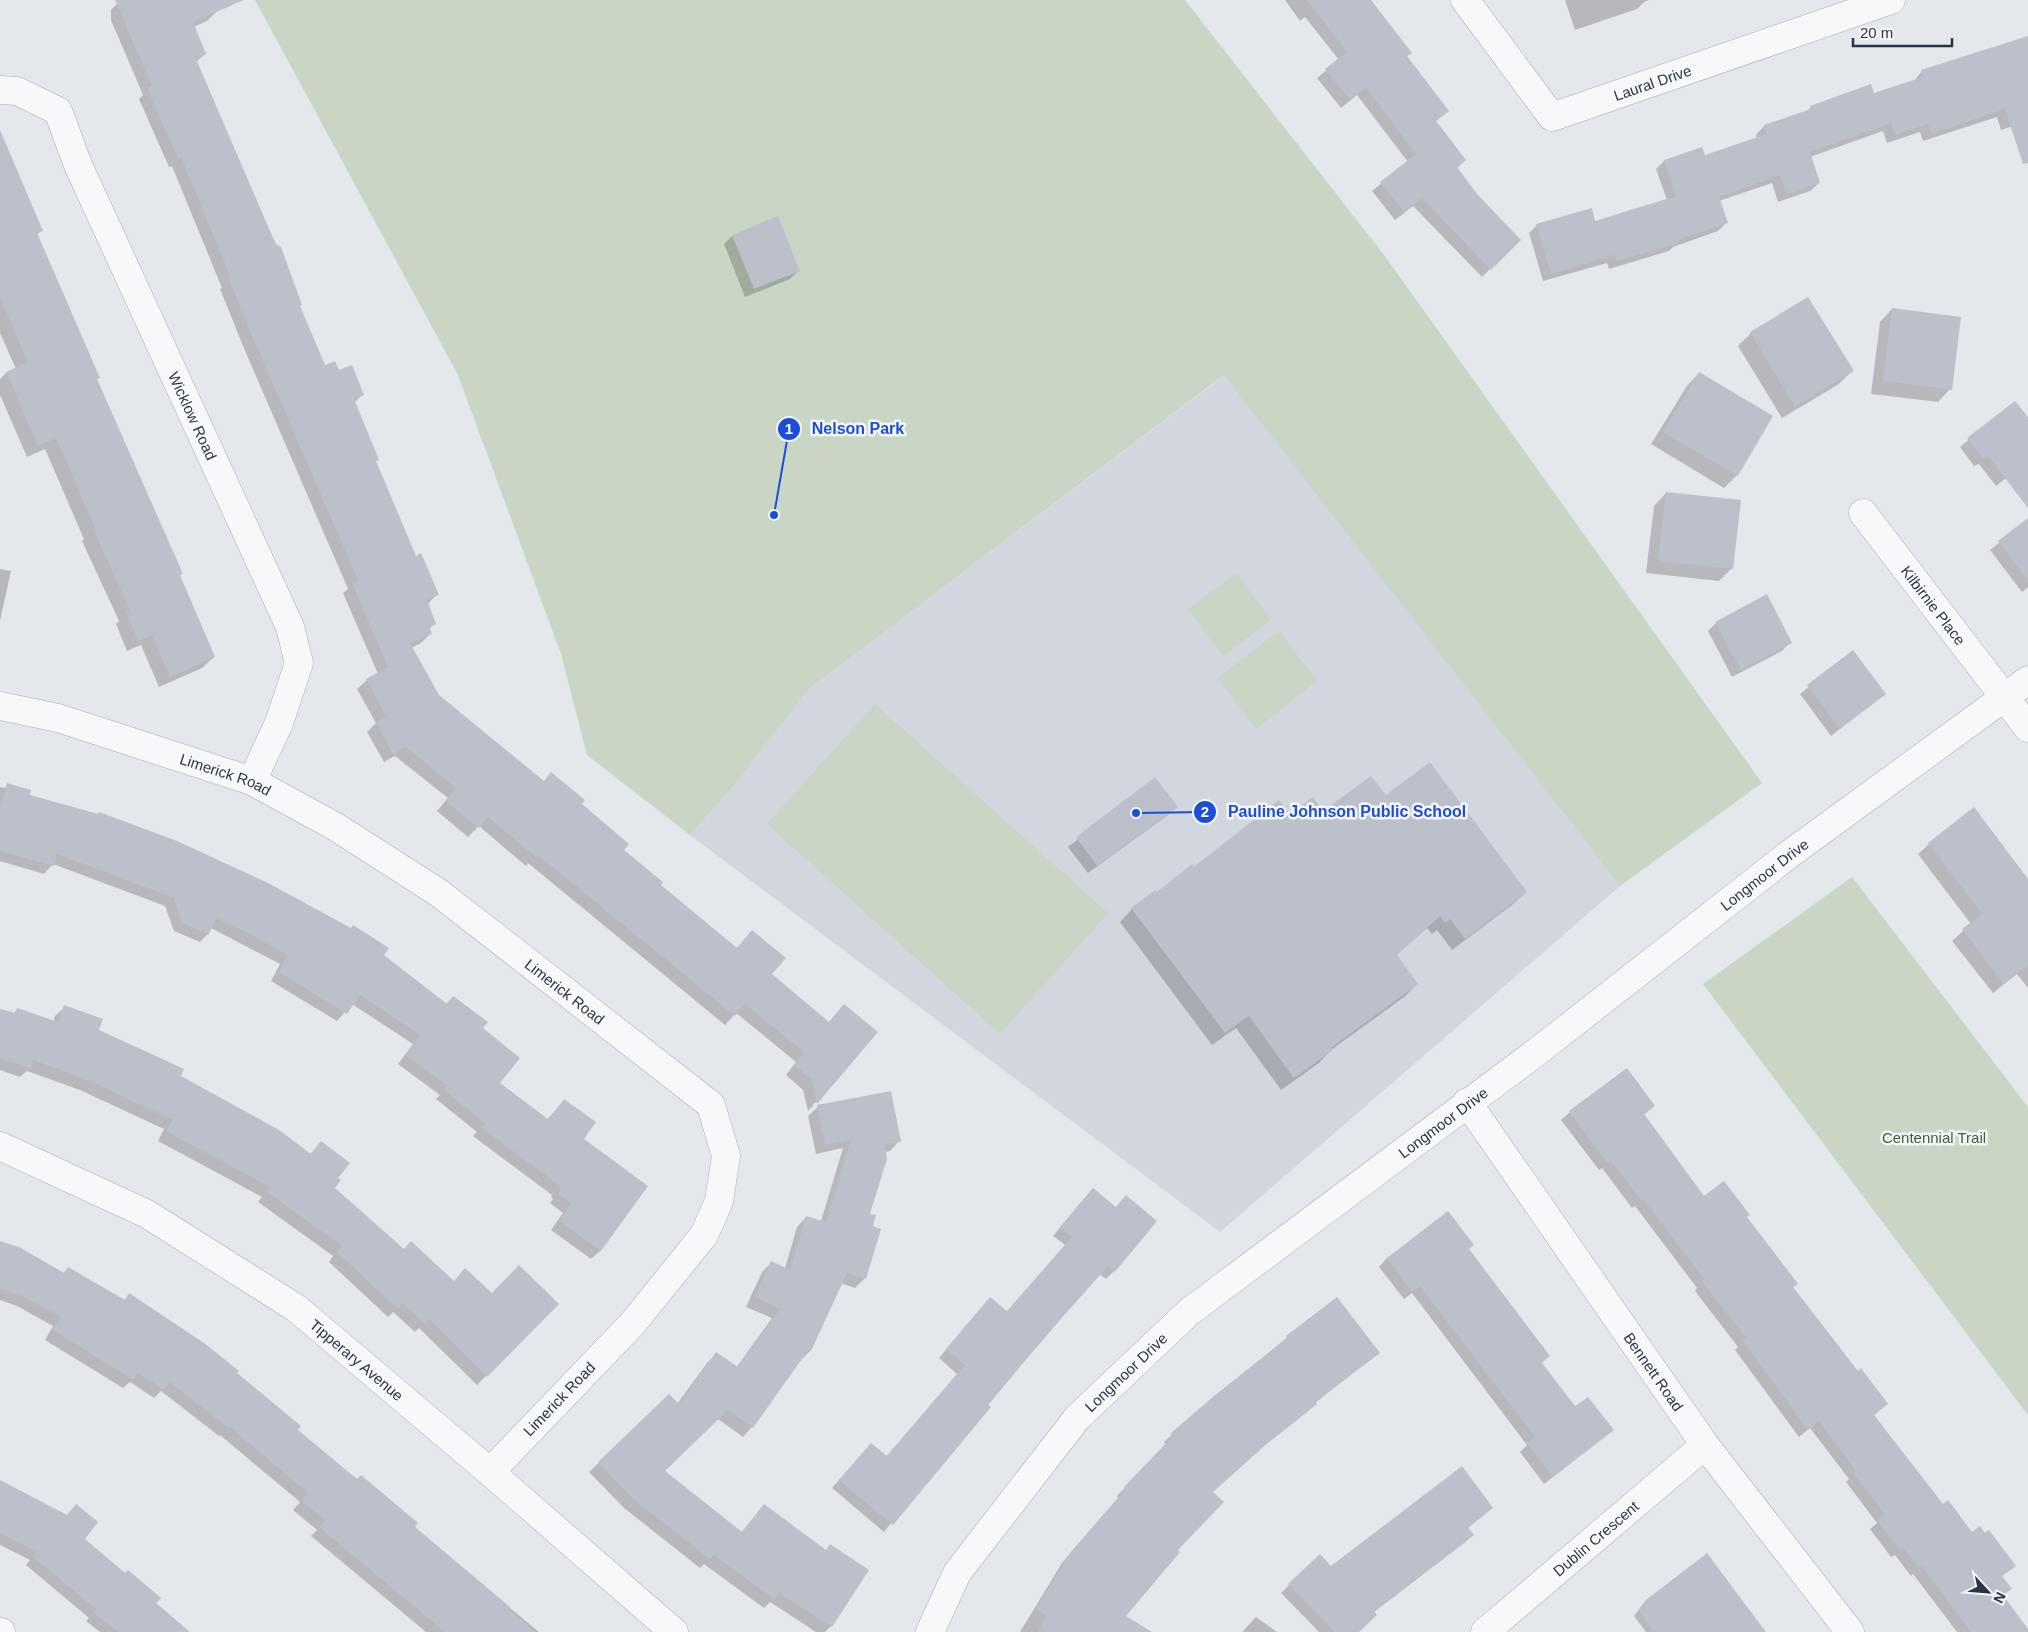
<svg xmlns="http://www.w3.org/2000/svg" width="2028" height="1632" font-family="Arial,sans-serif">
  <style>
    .built { fill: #d2d6de }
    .green { fill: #c9d6c5 }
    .shadow { fill: #0003 }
    .building { fill: #bbc0ca }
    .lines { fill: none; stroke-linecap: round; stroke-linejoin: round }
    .minor-casing { stroke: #a9aeb7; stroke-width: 29 }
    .tertiary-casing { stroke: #a9aeb7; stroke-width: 29 }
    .minor { stroke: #f7f8fa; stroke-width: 28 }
    .tertiary { stroke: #f7f8fa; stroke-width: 28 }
    .labels { text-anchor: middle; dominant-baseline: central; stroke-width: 5; stroke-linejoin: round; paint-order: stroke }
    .street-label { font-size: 15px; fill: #2b3445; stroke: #f4f6f9 }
    .park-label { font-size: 15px; fill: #3f6138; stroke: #f4f6f9 }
    .leader { fill: none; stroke: #1d4ed8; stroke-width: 2 }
    .callout-dot { fill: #1d4ed8; stroke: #f4f6f9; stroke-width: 2 }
    .mark-label { font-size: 15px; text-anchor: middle; font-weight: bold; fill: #fff }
    .callout-label { font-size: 16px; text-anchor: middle; font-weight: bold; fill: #1d4ed8; stroke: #f4f6f9; stroke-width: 5; stroke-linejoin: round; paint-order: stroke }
  </style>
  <rect width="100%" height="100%" fill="#e4e7ec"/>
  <polygon class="built" points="1225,375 1620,886 1220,1232 690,835 730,790 810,688"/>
  <g class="green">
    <polygon points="255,0 1185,0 1384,255 1762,783 1620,886 1224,375 810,688 730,790 690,835 587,755 561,654 458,375"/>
    <polygon points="1236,573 1271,620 1224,656 1188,609"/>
    <polygon points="1279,631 1317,681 1256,729 1217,678"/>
    <polygon points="875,704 1108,913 1000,1034 767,824"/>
    <polygon points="1852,877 2028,1107 2028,1415 1703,984"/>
  </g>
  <g class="shadow">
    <polygon points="121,0 211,0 216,12 207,21 193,27 205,54 196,62 324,367 338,372 363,394 354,403 375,462 415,557 437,594 427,605 435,623 428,630 430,634 421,643 411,648 438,696 543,782 580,804 622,850 659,885 736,949 752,931 771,974 828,1023 844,1006 876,1033 808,1111 803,1090 786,1075 796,1062 736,1013 725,1025 528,863 526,866 479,826 468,837 437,811 448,798 395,756 384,762 367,732 376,723 357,689 367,680 378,674 343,593 348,589 243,346 220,289 222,288 172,166 169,167 139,99 143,95 111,20 111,10"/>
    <polygon points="1285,0 1369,0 1406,57 1447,111 1435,122 1465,160 1456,169 1476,195 1520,240 1482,277 1413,206 1395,220 1372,191 1408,162 1357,95 1341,108 1317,78 1339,60 1305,17 1300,21"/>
    <polygon points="1565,0 1649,0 1644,2 1637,9 1575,30"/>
    <polygon points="2028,36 2028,121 2001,130 1997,117 1923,141 1920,132 1887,143 1883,131 1810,157 1819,183 1810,191 1778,202 1772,183 1719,201 1726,223 1718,231 1673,247 1669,251 1609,269 1607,263 1543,281 1529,233 1537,225 1594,222 1667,200 1656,169 1664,161 1701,148 1704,157 1757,139 1756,135 1764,126 1806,112 1811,107 1873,95 1914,81 1922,71 2025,38"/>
    <polygon points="0,139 41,230 37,235 98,378 96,380 214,657 202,668 159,687 141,645 127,651 116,624 119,621 82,541 84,539 45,449 27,457 0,395 0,379 6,373 16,369 0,333"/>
    <polygon points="732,236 798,271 790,279 745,297 724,244"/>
    <polygon points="1892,309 1950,389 1938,402 1871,394 1880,322"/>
    <polygon points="1751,333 1852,371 1839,384 1782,418 1738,346"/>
    <polygon points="1699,373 1772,417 1737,475 1724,488 1651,444 1687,386"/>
    <polygon points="2015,402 2028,419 2028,461 1996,486 1979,464 1974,466 1960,447"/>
    <polygon points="1666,493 1732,568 1719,581 1646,573 1654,506"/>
    <polygon points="2028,520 2028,587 2022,592 1990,550"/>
    <polygon points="0,569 11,571 0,621"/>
    <polygon points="1716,623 1790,642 1782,651 1732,677 1708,631"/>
    <polygon points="1853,652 1884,694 1831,736 1800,694"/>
    <polygon points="1155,779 1176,807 1168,815 1088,873 1068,847"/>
    <polygon points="8,785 29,796 382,955 446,1004 453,997 481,1028 498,1083 547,1120 564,1100 583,1139 647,1187 600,1251 591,1259 551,1230 563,1213 550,1203 553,1199 551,1197 552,1195 473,1136 477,1132 436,1099 440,1095 398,1064 413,1044 352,1004 337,1021 271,981 280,964 211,928 208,934 200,942 174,931 165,906 53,864 44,874 0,861 0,787 4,788"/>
    <polygon points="1386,797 1526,892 1513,904 1452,950 1437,930 1432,934 1427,928 1396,955 1417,984 1404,997 1331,1050 1319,1063 1281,1090 1236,1028 1212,1045 1120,922 1132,909 1155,892 1156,894 1194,869 1289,816 1323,813"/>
    <polygon points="1929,844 2028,881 2028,988 2017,974 1993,993 1952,941 1971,924 1918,854"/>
    <polygon points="65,1007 98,1030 310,1154 321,1143 337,1179 333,1188 404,1250 454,1282 492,1295 557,1304 477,1385 419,1328 415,1332 393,1312 388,1317 329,1262 333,1256 258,1202 262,1197 158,1141 164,1129 80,1090 27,1071 20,1077 0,1070 0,1011 13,1014 18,1009 53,1022 55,1016"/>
    <polygon points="1627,1069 1654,1105 1643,1116 1704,1197 1746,1217 1797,1283 1792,1288 1857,1373 1886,1404 1873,1416 1943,1506 1972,1534 2014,1565 2001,1577 2010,1588 2002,1596 2028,1632 1957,1632 1913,1574 1911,1576 1895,1555 1891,1557 1870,1529 1877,1523 1846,1482 1849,1479 1810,1428 1799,1437 1735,1350 1738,1347 1695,1291 1697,1288 1635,1206 1632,1208 1602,1168 1599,1170 1561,1120 1570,1112"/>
    <polygon points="818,1107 899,1141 890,1151 885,1152 869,1215 871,1227 865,1278 855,1288 841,1283 810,1351 801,1360 752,1427 743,1437 718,1419 664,1471 741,1533 764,1505 831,1626 825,1632 816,1632 770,1602 764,1608 704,1564 700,1568 624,1508 589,1472 669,1396 677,1404 707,1363 716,1354 736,1368 772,1318 746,1307 762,1272 772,1262 785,1268 797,1227 806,1217 821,1221 843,1148 816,1154 808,1116"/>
    <polygon points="1085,1198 1115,1208 1114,1271 1106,1279 1099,1274 987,1405 884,1532 832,1488 871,1444 886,1457 957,1374 939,1358 982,1307 1007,1312 1065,1245 1053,1236"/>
    <polygon points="0,1242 63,1274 68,1269 124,1301 129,1295 236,1373 296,1431 539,1632 426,1632 311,1536 317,1530 293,1510 300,1502 220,1435 219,1436 161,1391 154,1398 130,1382 123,1388 45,1340 53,1326 17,1306 0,1300"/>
    <polygon points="1468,1249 1541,1363 1575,1408 1612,1430 1544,1484 1520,1452 1527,1445 1412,1293 1404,1299 1379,1267 1387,1258"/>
    <polygon points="1336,1298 1378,1353 1315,1403 1307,1412 1261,1448 1212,1492 1176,1550 1124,1616 1121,1632 1020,1632 1062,1563 1118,1498 1117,1496 1166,1445 1164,1442 1214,1397"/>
    <polygon points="0,1481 83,1539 188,1632 100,1632 86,1621 89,1618 26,1565 30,1560 0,1545"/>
    <polygon points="1492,1508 1468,1528 1472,1535 1464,1543 1374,1612 1358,1632 1319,1632 1281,1593 1289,1585 1330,1567"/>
    <polygon points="1646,1600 1765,1632 1646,1632 1634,1616"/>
    <polygon points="1256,1617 1277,1632 1242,1632"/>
  </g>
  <g class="building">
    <polygon points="115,0 244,0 193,22 206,54 196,59 270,231 276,244 281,247 302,305 300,306 325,365 335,361 339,370 352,365 364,395 354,399 379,460 376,461 416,556 421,553 439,595 427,600 436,624 429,627 432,634 410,643 439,695 544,781 551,772 585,800 582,804 629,844 624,850 663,882 661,885 737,948 752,930 786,958 772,974 829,1022 844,1004 878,1032 817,1104 812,1080 794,1065 804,1052 745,1004 735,1016 538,855 536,857 488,817 479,828 445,801 456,788 406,747 393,754 376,722 386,716 366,679 388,667 352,583 358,580 252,336 229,279 231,278 181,157 178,159 147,88 152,86"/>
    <polygon points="1307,0 1371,0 1412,53 1407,56 1449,111 1436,121 1466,160 1457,167 1477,194 1521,240 1491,270 1422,198 1404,212 1380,182 1416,154 1366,88 1350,100 1325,69 1347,52"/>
    <polygon points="2028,36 2028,163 2023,164 2005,109 1931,134 1928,124 1895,135 1891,123 1810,152 1820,183 1787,194 1780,175 1719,197 1728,223 1678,240 1679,243 1617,261 1615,255 1551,274 1536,224 1592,208 1595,221 1676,196 1664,160 1702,147 1705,155 1767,134 1764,125 1811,109 1810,106 1871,84 1874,93 1923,77 1921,70"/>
    <polygon points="0,130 43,231 37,233 100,378 97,379 183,574 180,575 215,657 170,677 152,635 138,641 126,612 130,610 93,529 95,528 56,438 38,446 6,372 28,362 0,298"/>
    <polygon points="778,216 800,271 754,289 732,235"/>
    <polygon points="1808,297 1854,371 1795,407 1750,332"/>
    <polygon points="1892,308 1961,317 1952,390 1883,381"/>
    <polygon points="1699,372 1773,416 1738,476 1663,432"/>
    <polygon points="2015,401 2028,417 2028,508 1988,456 1983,459 1967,438"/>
    <polygon points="1666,492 1741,500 1733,569 1658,561"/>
    <polygon points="2028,518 2028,581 1998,541"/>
    <polygon points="1767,594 1792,643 1741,670 1715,622"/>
    <polygon points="1853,650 1886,694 1840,729 1807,685"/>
    <polygon points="1430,762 1527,892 1465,939 1450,919 1445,923 1440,916 1397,955 1418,984 1331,1048 1333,1050 1294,1078 1249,1016 1225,1033 1131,908 1155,890 1157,892 1192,864 1194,867 1279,800 1290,814 1313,797 1323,811 1371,776 1386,795"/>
    <polygon points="1155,777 1178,807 1097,866 1076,837"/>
    <polygon points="7,783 31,790 30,795 98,814 99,812 177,841 268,883 351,928 353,925 389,948 384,955 447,1004 453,996 488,1022 483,1028 520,1058 500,1083 549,1120 564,1099 596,1122 584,1139 648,1186 601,1251 559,1221 571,1203 558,1194 561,1189 558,1188 560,1186 481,1127 485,1123 444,1090 447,1085 406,1055 420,1035 360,995 347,1014 279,972 288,955 246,932 216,918 209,934 182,923 174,898 57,854 54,866 0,851 0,809"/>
    <polygon points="1974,807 2028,879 2028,965 2004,984 1962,929 1982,914 1928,843"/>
    <polygon points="64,1005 103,1019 99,1030 184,1069 181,1076 279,1130 311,1154 321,1141 350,1163 338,1178 341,1180 335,1188 404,1249 411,1241 454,1281 465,1268 492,1293 519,1265 559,1304 487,1377 429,1319 425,1324 403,1303 398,1309 337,1252 342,1246 267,1192 270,1187 166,1131 173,1120 90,1081 33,1060 31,1069 0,1058 0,1009 15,1013 17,1008 58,1022"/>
    <polygon points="1627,1068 1655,1106 1644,1114 1704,1196 1724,1181 1750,1215 1747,1217 1798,1284 1793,1287 1858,1371 1861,1368 1888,1404 1874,1415 1943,1504 1948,1500 1972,1532 1980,1526 1985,1533 1989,1530 2016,1566 2002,1576 2012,1589 2003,1595 2028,1629 2028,1632 1971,1632 1922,1566 1919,1568 1903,1547 1900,1550 1877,1520 1885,1514 1853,1473 1856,1471 1819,1421 1808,1430 1742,1340 1746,1338 1702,1281 1705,1280 1643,1199 1641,1200 1611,1161 1607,1163 1569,1111"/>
    <polygon points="891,1091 901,1142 885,1144 887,1159 870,1214 876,1215 873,1226 881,1229 866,1279 847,1273 811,1351 808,1350 753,1428 728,1410 665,1471 742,1532 764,1504 826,1550 830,1544 869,1570 832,1627 779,1593 774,1599 714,1555 710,1559 633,1499 598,1462 669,1394 679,1404 716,1352 738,1367 780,1309 755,1297 771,1261 790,1270 806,1216 826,1222 851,1140 825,1145 817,1105"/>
    <polygon points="1093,1188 1116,1207 1126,1195 1157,1221 1115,1272 1108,1266 1050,1331 988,1405 991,1407 893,1525 839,1480 871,1443 887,1456 965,1365 946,1349 990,1297 1007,1311 1072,1237 1060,1227"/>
    <polygon points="1448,1211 1474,1245 1469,1249 1550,1356 1542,1363 1575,1406 1588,1397 1614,1430 1553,1477 1527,1443 1535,1437 1420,1286 1412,1292 1387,1258"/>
    <polygon points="0,1241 19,1247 64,1273 68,1267 125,1300 129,1293 204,1343 239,1371 237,1373 301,1426 298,1430 357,1479 361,1475 418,1523 415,1527 510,1607 509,1609 536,1632 445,1632 319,1527 325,1521 301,1500 308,1493 230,1427 229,1428 169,1382 164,1390 138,1373 133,1380 53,1330 61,1317 26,1298 0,1288"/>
    <polygon points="1337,1297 1380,1353 1315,1402 1317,1404 1271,1440 1213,1492 1224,1502 1178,1550 1180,1552 1126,1616 1152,1632 1038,1632 1046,1616 1036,1609 1070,1553 1126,1489 1124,1487 1173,1436 1171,1433 1214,1396 1287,1338 1286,1336"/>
    <polygon points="1462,1466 1493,1508 1468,1527 1474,1535 1374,1611 1377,1615 1359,1632 1335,1632 1288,1584 1320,1554 1331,1566"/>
    <polygon points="0,1480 67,1515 76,1504 98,1522 85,1539 125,1573 128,1570 161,1598 156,1603 190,1632 118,1632 93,1612 96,1609 33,1557 37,1552 0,1533"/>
    <polygon points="1707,1553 1739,1596 1766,1632 1654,1632 1638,1610 1647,1602 1646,1600"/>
  </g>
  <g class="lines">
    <defs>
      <g id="minor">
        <path id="s1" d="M1465,0l87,117 339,-117"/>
        <path id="s2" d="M0,90l17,1 41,20 20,54 212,462 9,36 -20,60 -27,58"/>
        <path id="s3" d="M1863,513l165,215"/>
        <path id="s4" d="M0,706l58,12 194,63 84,46 103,66 272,212 15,51 -7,45 -15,34 -71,88 -143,149"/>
        <path id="s5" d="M1467,1102l238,343 145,187"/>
        <path id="s6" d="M0,1146l147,68 149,94 194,164 184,160"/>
        <polyline points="0,1632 1,1632"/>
        <path id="s7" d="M1485,1632l220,-187"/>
      </g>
      <g id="tertiary">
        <path id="s8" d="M930,1632l27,-59 120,-155 112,-106 349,-261 253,-198 237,-173"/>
      </g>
    </defs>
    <use href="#minor" class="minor-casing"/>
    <use href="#tertiary" class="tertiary-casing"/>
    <use href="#minor" class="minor"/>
    <use href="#tertiary" class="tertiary"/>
  </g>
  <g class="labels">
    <g class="street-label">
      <text stroke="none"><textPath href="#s1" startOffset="252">Laural Drive</textPath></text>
      <text stroke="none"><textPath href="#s2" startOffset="396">Wicklow Road</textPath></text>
      <text stroke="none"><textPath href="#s3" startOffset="116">Kilbirnie Place</textPath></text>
      <text stroke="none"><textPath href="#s4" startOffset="236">Limerick Road</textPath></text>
      <text stroke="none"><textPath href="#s8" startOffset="1138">Longmoor Drive</textPath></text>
      <text stroke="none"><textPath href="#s4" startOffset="641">Limerick Road</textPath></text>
      <text stroke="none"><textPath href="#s8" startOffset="732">Longmoor Drive</textPath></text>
      <text stroke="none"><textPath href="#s6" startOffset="418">Tipperary Avenue</textPath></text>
      <text stroke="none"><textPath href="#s5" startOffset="328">Bennett Road</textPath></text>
      <text stroke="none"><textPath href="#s8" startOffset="328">Longmoor Drive</textPath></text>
      <text transform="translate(559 1399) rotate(-46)">Limerick Road</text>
      <text stroke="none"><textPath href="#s7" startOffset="145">Dublin Crescent</textPath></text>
    </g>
    <g class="park-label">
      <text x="1934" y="1137">Centennial Trail</text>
    </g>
  </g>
  <path class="leader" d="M774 515L789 429M1136 813L1205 812"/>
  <g class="callout-dot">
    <circle cx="774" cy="515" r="5"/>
    <circle cx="1136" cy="813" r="5"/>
    <circle cx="789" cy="429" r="12"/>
    <circle cx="1205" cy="812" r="12"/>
  </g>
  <g class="mark-label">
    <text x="789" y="434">1</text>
    <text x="1205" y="817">2</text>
  </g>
  <g class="callout-label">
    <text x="858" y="434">Nelson Park</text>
    <text x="1347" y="817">Pauline Johnson Public School</text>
  </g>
  <g transform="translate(1988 1592) rotate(116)" stroke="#f4f6f9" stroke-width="4" paint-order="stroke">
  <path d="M0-4L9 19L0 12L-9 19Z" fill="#2b3445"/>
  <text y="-8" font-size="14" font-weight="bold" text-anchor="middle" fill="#2b3445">N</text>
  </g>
  <path d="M1853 38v8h99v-8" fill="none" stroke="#2b3445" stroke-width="2.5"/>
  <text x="1860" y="38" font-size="15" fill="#2b3445" stroke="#f4f6f9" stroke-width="4" paint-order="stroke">20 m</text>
</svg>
